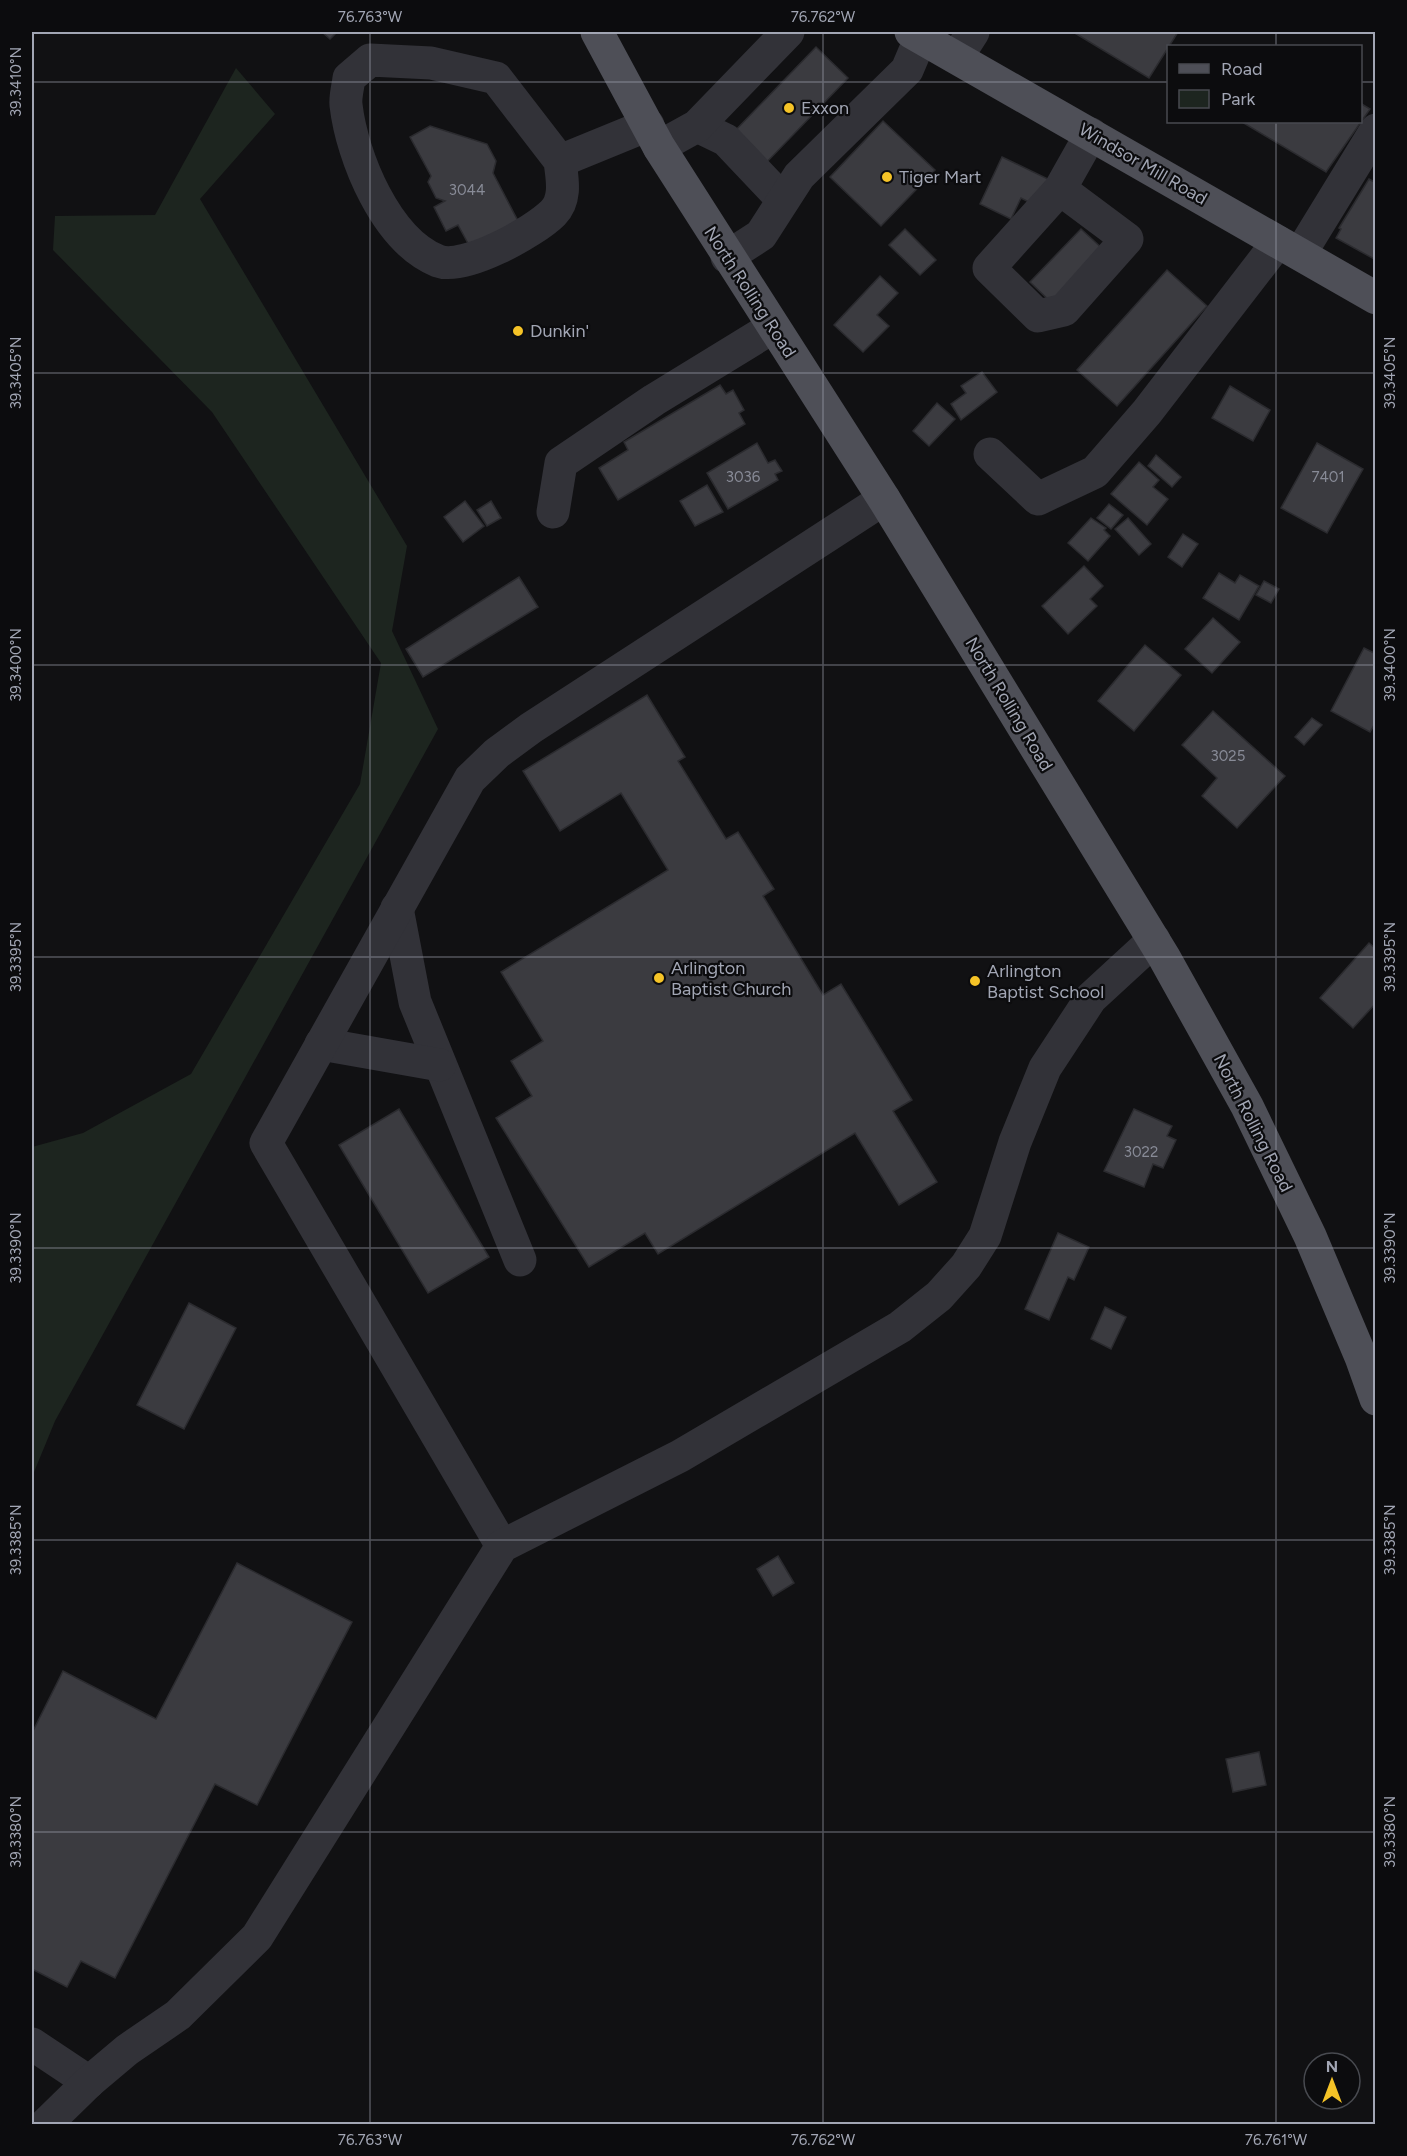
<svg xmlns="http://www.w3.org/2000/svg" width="1407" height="2156" font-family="Figtree,sans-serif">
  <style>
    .green { fill: #1d251f }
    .building { fill: #3b3b40; stroke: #2b2b2f; stroke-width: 1.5 }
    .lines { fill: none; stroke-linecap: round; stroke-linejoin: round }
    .minor { stroke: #323238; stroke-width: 33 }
    .major { stroke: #4e4f57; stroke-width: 33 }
    .ticks { fill: none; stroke: #a2a6b4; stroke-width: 1.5; stroke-opacity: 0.45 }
    .poi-dot { fill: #f5c327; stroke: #0c0c0e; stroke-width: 2 }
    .labels { text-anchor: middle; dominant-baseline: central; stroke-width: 4.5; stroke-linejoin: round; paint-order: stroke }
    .number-label { font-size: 15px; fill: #888b97 }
    .poi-label { font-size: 18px; fill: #a2a6b4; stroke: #0c0c0e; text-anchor: start }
    .street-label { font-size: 18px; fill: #a2a6b4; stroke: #0c0c0e }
    .neatline { fill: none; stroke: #a2a6b4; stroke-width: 2 }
    .ticks-label { font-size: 15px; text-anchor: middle; fill: #a2a6b4 }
  </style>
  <rect width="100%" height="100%" fill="#111113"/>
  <polygon class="green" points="236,68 275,114 200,199 407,546 392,631 438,729 55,1421 32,1477 32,1147 83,1133 191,1074 360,784 381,663 212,412 53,250 55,216 155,215"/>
  <g class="building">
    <polygon points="322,32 337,32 330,39"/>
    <polygon points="1073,32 1178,32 1149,78"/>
    <polygon points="816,47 848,78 761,168 729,137"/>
    <polygon points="1360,103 1370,109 1326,172 1242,122 1360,122"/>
    <polygon points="883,121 935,170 881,226 830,177"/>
    <polygon points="430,126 487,144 496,161 493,173 518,221 470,247 458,225 446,231 434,207 445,201 436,198 428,182 431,176 410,137"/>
    <polygon points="1002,157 1048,179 1035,205 1021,198 1011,219 980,204"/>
    <polygon points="1369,179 1376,183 1376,260 1336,238 1341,229 1339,228"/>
    <polygon points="905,229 936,260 920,275 889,245"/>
    <polygon points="1081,229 1105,251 1054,305 1030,282"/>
    <polygon points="1167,270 1207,306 1117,406 1077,370"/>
    <polygon points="880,276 898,293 877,315 889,326 863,352 834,325"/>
    <polygon points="982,372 997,392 961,420 951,404 966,393 961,386"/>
    <polygon points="720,385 726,394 733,390 744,410 739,413 745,424 618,500 599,468 628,450 624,442"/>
    <polygon points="1230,386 1270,410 1253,441 1212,418"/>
    <polygon points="937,403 955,419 929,446 913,431"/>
    <polygon points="757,443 768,463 775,460 782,471 775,474 778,480 728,509 707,473"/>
    <polygon points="1317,443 1363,469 1327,533 1281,508"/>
    <polygon points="1156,455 1181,477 1172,487 1148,466"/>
    <polygon points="1139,462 1159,480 1153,487 1168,499 1147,525 1111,494"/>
    <polygon points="707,485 723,512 695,526 680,501"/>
    <polygon points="465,501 484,526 463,542 444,517"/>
    <polygon points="491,501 501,518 487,526 477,510"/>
    <polygon points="1109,504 1123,515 1111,529 1097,518"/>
    <polygon points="1091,518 1106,528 1104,530 1110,536 1088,561 1068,543"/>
    <polygon points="1128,518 1151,544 1139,555 1115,529"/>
    <polygon points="1183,534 1198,544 1182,567 1168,557"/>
    <polygon points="1084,566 1103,586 1090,599 1097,606 1068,634 1042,606"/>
    <polygon points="1219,573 1235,583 1240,575 1259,586 1239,620 1203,598"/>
    <polygon points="519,577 538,607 423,677 406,649"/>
    <polygon points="1264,581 1279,589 1271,603 1256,595"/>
    <polygon points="1213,618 1240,642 1212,673 1185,649"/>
    <polygon points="1145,645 1181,675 1134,731 1098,701"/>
    <polygon points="1364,648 1376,654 1376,722 1370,732 1331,711"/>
    <polygon points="647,695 685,757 678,761 726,839 738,832 774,889 763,896 823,995 841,984 912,1100 893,1111 937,1182 899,1205 855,1133 658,1254 645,1233 589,1267 496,1118 532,1096 511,1061 543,1041 501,972 668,870 621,793 560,831 523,771"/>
    <polygon points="1213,711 1285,776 1237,828 1202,796 1217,778 1182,745"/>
    <polygon points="1312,718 1322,725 1304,745 1295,737"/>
    <polygon points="1369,943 1376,949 1376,1003 1353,1028 1320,998"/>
    <polygon points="399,1109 489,1257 428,1293 339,1145"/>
    <polygon points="1134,1109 1172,1126 1167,1136 1176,1140 1163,1168 1153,1164 1144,1187 1104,1171"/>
    <polygon points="1058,1233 1089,1247 1074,1280 1068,1277 1049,1320 1025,1309"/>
    <polygon points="189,1303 236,1328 184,1429 137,1405"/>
    <polygon points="1105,1307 1126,1317 1111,1349 1091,1339"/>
    <polygon points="778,1556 794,1583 773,1596 757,1569"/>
    <polygon points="237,1563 352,1622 257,1805 215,1784 115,1978 81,1961 67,1987 32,1969 32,1733 63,1671 156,1719"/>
    <polygon points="1259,1752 1266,1785 1233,1792 1226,1759"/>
  </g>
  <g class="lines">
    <g class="minor">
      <polyline points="957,57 973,32"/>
      <polyline points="697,126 726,140 783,200"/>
      <polyline points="659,147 697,126 788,32"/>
      <path d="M560,161c2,17 7,38 -7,52 -19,19 -89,58 -115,48 -52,-21 -86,-104 -92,-156 -1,-8 2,-18 3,-27l21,-18 61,3 65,15 64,83 88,-36"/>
      <polyline points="1060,189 1127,239 1064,310 1038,316 989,268 1060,189 1091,134"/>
      <polyline points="1300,254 1376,130"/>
      <polyline points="727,257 761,235 799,176 907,70 921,37"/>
      <polyline points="990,454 1038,499 1095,472 1147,412 1278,242"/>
      <polyline points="553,512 561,463 654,400 773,327"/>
      <polyline points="397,908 415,1002 520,1260"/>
      <polyline points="321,1044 440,1065"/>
      <polyline points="502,1546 266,1143 470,779 497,753 531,728 884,499"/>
      <polyline points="32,2044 89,2082"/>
      <polyline points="46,2124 89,2082 127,2050 178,2015 257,1937 502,1546 680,1456 900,1327 939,1296 966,1266 985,1236 1015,1142 1045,1068 1091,998 1154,940"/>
    </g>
    <g class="major">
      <polyline points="597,32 659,147 884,499 1164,957 1247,1106 1310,1236 1361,1357 1376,1399"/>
      <polyline points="911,32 1376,298"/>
    </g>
  </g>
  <path class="ticks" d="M370,32v2092M823,32v2092M1276,32v14M32,82h1136M1360,82h16M1276,122v2002M32,373h1344M32,665h1344M32,957h1344M32,1248h1344M32,1540h1344M32,1832h1344M32,2123h1344"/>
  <g class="poi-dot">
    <circle cx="789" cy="108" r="6"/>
    <circle cx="887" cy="177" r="6"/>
    <circle cx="518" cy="331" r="6"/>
    <circle cx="659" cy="978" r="6"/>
    <circle cx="975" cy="981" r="6"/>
  </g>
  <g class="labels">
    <g class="number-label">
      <text x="467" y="190">3044</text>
      <text x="743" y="477">3036</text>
      <text x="1328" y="477">7401</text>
      <text x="1228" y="756">3025</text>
      <text x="1141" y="1152">3022</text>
    </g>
    <g class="poi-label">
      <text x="801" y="108">Exxon</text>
      <text x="899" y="177">Tiger Mart</text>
      <text x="530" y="331">Dunkin'</text>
      <text x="671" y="968">Arlington<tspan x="671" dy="21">Baptist Church</tspan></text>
      <text x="987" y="971">Arlington<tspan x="987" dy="21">Baptist School</tspan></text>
    </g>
    <g class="street-label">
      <text transform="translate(1143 164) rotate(30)">Windsor Mill Road</text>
      <text transform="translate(750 292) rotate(57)">North Rolling Road</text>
      <text transform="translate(1009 704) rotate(59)">North Rolling Road</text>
      <text transform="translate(1253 1123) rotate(63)">North Rolling Road</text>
    </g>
  </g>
  <rect width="1407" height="2156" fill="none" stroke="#0c0c0e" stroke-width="66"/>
  <rect x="1167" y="45" width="195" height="78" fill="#0c0c0e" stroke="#484a50" stroke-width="1.5"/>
  <rect x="1179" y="64" width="30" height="9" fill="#4e4f57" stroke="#484a50" stroke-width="1.5"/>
  <text x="1221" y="75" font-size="18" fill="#a2a6b4">Road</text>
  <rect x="1179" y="90" width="30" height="18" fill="#1d251f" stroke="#484a50" stroke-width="1.5"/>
  <text x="1221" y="105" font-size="18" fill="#a2a6b4">Park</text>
  <g transform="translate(1332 2081)"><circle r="28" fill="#0c0c0e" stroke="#484a50" stroke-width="1.5"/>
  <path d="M0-4.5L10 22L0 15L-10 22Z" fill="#f5c327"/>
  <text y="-9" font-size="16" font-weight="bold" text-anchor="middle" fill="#a2a6b4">N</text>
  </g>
  <rect x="33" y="33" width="1341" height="2090" class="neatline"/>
  <g class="ticks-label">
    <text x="370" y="22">76.763°W</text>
    <text x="823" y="22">76.762°W</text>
    <text transform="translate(16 82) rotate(-90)" y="5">39.3410°N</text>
    <text transform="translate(16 373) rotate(-90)" y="5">39.3405°N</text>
    <text transform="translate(1390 373) rotate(-90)" y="5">39.3405°N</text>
    <text transform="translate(16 665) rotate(-90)" y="5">39.3400°N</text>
    <text transform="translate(1390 665) rotate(-90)" y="5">39.3400°N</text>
    <text transform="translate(16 957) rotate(-90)" y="5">39.3395°N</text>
    <text transform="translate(1390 957) rotate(-90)" y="5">39.3395°N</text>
    <text transform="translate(16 1248) rotate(-90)" y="5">39.3390°N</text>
    <text transform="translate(1390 1248) rotate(-90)" y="5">39.3390°N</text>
    <text transform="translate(16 1540) rotate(-90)" y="5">39.3385°N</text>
    <text transform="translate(1390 1540) rotate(-90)" y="5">39.3385°N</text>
    <text transform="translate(16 1832) rotate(-90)" y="5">39.3380°N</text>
    <text transform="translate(1390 1832) rotate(-90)" y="5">39.3380°N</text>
    <text x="370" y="2145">76.763°W</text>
    <text x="823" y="2145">76.762°W</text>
    <text x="1276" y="2145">76.761°W</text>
  </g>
</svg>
